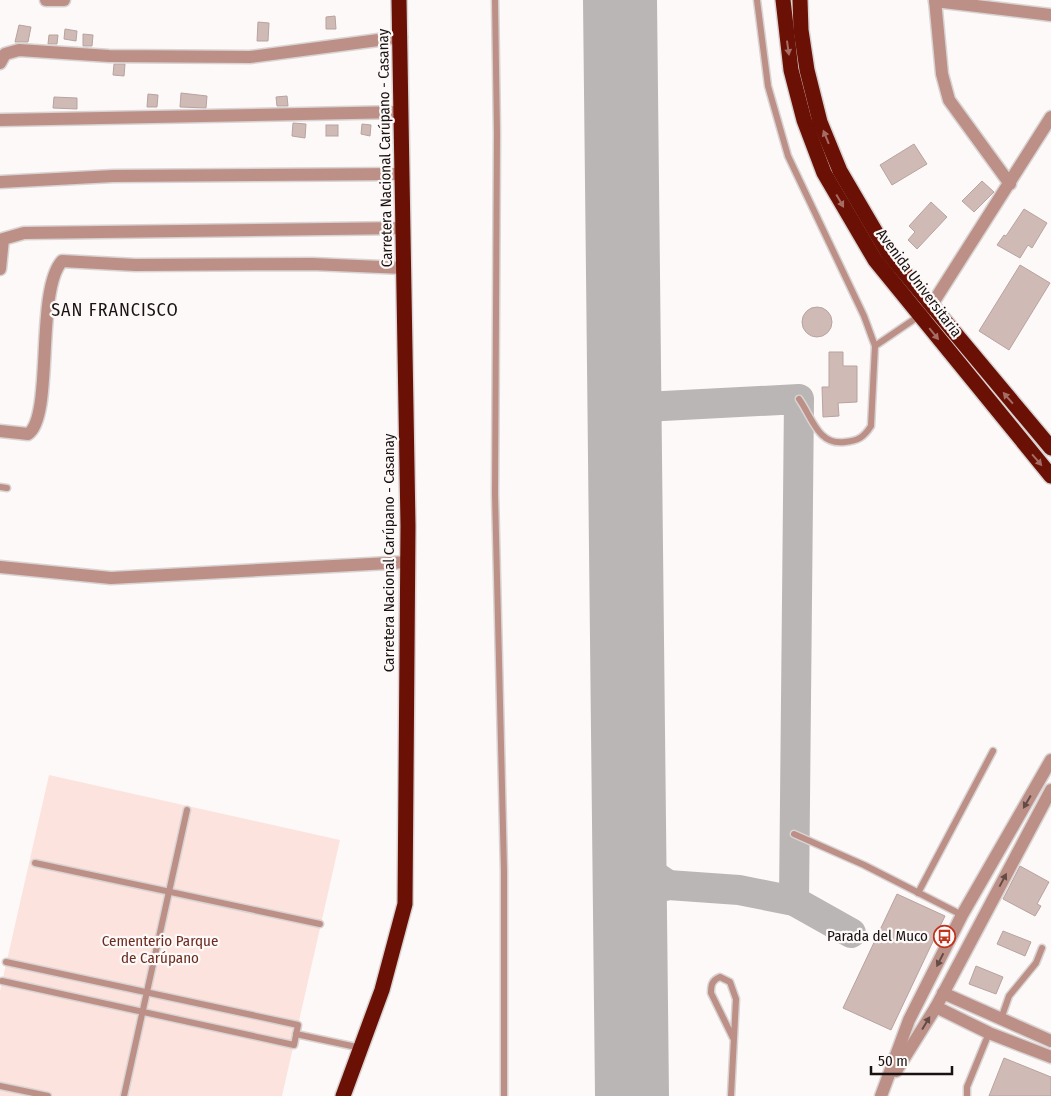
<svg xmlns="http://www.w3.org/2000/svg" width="1051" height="1096" font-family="'Fira Sans Condensed',sans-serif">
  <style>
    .green { fill: #fde3de }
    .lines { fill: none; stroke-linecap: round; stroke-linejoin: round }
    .taxiway { stroke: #bab6b5; stroke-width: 30 }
    .runway { stroke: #bab6b5; stroke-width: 74 }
    .building { fill: #cfbab6; stroke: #b7a39f }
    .lane-casing { stroke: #d9d4d3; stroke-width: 9 }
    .street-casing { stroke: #d9d4d3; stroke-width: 15 }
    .highway-casing { stroke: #d9d4d3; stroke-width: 18 }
    .lane { stroke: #bd9087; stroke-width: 6 }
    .street { stroke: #bd9087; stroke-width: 12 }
    .highway { stroke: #6b1004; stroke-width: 15 }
    .oneway { fill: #a56d66 }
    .oneway2 { fill: #634b46 }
    .labels { text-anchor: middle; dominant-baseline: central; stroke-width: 4.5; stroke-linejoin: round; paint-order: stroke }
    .street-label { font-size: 15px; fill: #191211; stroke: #fdf9f8 }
    .poi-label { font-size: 15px; fill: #191211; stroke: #fdf9f8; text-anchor: end }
    .park-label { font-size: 15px; fill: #6c2b20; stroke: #fdf9f8 }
    .quarter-label { font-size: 18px; letter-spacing: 1px; fill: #191211; stroke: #fdf9f8 }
  </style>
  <rect width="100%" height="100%" fill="#fdf9f8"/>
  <polygon class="green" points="49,775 340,840 282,1096 0,1096 0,991"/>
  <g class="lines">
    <g class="taxiway">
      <polyline points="625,408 799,399 794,901"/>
      <path d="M629,851l11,15 28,19c-19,5 -27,14 -38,30"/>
      <polyline points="668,885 739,890 794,901 851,933"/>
    </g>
    <polyline class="runway" points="620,0 632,1096"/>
  </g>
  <g class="building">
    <polygon points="335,16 336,29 326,29 326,17"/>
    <polygon points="258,22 269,23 268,41 257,41"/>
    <polygon points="19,25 31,27 28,42 15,42"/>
    <polygon points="65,29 77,31 76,41 64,39"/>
    <polygon points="83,34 93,35 92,46 83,46"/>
    <polygon points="49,35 58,35 57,44 48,44"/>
    <polygon points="114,64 125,64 124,76 113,75"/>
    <polygon points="181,93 207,96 206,108 180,107"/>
    <polygon points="148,94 158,95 157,107 147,107"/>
    <polygon points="287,96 288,106 277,106 276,97"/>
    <polygon points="54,97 77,98 77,109 53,108"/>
    <polygon points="293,123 306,124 305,138 292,136"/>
    <polygon points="362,124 371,125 370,136 361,134"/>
    <rect x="326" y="125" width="12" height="11"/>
    <polygon points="914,144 927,164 892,185 880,165"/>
    <polygon points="982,181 994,192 974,212 962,201"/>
    <polygon points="931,202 947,217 917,249 908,240 915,232 909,226"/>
    <polygon points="1024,209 1047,223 1032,248 1028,245 1020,258 997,245 1004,235 1006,236"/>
    <polygon points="1020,265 1050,283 1009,350 979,331"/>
    <circle cx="817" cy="322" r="15"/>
    <polygon points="829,352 843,352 843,366 857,366 857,402 838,403 839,416 823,417 822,387 829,387"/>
    <polygon points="1020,866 1049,882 1037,904 1041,906 1035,916 1003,899"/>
    <polygon points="897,894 945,916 891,1030 843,1008"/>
    <polygon points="1003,931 1031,942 1025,956 997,944"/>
    <polygon points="976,966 1003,977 996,994 969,984"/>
    <polygon points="1004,1058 1051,1077 1051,1096 989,1096"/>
  </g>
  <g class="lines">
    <defs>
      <g id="lane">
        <polyline points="495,0 497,133 495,494 504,870 504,1096"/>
        <polyline points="757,0 768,86 788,156 864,316 875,346"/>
        <path d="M799,399c13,18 19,47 46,43 13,-1 19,-5 26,-16l4,-80 44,-30"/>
        <polyline points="0,487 7,488"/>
        <polyline points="794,834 864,865 962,915"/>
        <polyline points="35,863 320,924"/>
        <polyline points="918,893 993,751"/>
        <polyline points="2,981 294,1045 298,1025 6,962"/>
        <polyline points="1001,1019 1009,996 1036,963 1042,948"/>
        <polyline points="296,1034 361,1048"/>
        <polyline points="0,1086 48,1096"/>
        <polyline points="124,1096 187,810"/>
        <path d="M731,1096l5,-97 -6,-17 -10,-5c-8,3 -9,8 -9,16l22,45"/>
        <polyline points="967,1096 967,1087 989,1033"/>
      </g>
      <g id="street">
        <polyline points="46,0 64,0"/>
        <polyline points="935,0 942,74 949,100 1010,184"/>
        <polyline points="935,1 1051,15"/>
        <polyline points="0,63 5,54 19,50 109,56 250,57 401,37"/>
        <polyline points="0,120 401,112"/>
        <polyline points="0,182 113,176 402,174"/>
        <polyline points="0,269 3,239 24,233 403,228"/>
        <polyline points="925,311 931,306 1051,117"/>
        <path d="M0,431l28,3c26,-17 7,-143 34,-173l73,4 177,-1 92,4"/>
        <polyline points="0,567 111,578 408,562"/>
        <polyline points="943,993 1051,1041"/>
        <polyline points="936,1007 989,1033 1051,1057"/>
        <polyline points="896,1071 936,1007 1051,790"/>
        <polyline points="881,1096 909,1020 962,915 1051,760"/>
      </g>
      <g id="highway">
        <polyline points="783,0 791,70 804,120 824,173 875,260 1051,476"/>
        <polyline points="800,0 801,30 807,70 820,122 840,171 888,253 1051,448"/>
        <polyline points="343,1096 382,990 405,904 408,526 399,0"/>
      </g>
    </defs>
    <use href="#lane" class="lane-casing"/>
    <use href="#street" class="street-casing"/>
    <use href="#highway" class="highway-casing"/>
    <use href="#lane" class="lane"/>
    <use href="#street" class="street"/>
    <use href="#highway" class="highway"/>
  </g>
  <defs><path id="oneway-solid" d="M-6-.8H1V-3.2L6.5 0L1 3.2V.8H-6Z" transform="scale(1.25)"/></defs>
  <g class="oneway">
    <use href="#oneway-solid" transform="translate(788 48) rotate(82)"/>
    <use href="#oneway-solid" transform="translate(826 137) rotate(-112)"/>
    <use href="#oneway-solid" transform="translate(840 201) rotate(60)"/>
    <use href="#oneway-solid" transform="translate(934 334) rotate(51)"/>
    <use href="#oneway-solid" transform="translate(1008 398) rotate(-131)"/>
    <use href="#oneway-solid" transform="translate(1037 460) rotate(49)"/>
  </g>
  <g class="oneway2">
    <use href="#oneway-solid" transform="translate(1027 802) rotate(120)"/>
    <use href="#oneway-solid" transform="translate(1003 880) rotate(-62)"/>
    <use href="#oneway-solid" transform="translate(940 960) rotate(117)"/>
    <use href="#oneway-solid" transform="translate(926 1023) rotate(-59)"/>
  </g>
  <defs>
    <symbol id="bus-ring" viewBox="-11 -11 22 22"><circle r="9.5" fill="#fdf9f8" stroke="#bf341e" stroke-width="1.5"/><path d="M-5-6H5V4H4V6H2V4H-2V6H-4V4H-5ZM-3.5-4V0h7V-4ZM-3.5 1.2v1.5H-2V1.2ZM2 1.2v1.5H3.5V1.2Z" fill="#bf341e"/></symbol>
  </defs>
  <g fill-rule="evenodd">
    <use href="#bus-ring" x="932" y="924" width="25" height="25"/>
  </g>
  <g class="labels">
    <g class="street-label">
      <text transform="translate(385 148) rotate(-91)">Carretera Nacional Carúpano - Casanay</text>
      <text transform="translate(919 283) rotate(53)">Avenida Universitaria</text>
      <text transform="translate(389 553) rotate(-90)">Carretera Nacional Carúpano - Casanay</text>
    </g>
    <g class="poi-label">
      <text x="928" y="936">Parada del Muco</text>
    </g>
    <g class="park-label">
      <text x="160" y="941">Cementerio Parque<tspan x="160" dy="17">de Carúpano</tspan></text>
    </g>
    <g class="quarter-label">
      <text x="115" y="310">SAN FRANCISCO</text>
    </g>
  </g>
  <path d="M871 1066v8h81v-8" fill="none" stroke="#191211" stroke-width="2.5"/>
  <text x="878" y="1066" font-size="15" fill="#191211" stroke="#fdf9f8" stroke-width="4" paint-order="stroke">50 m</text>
</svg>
